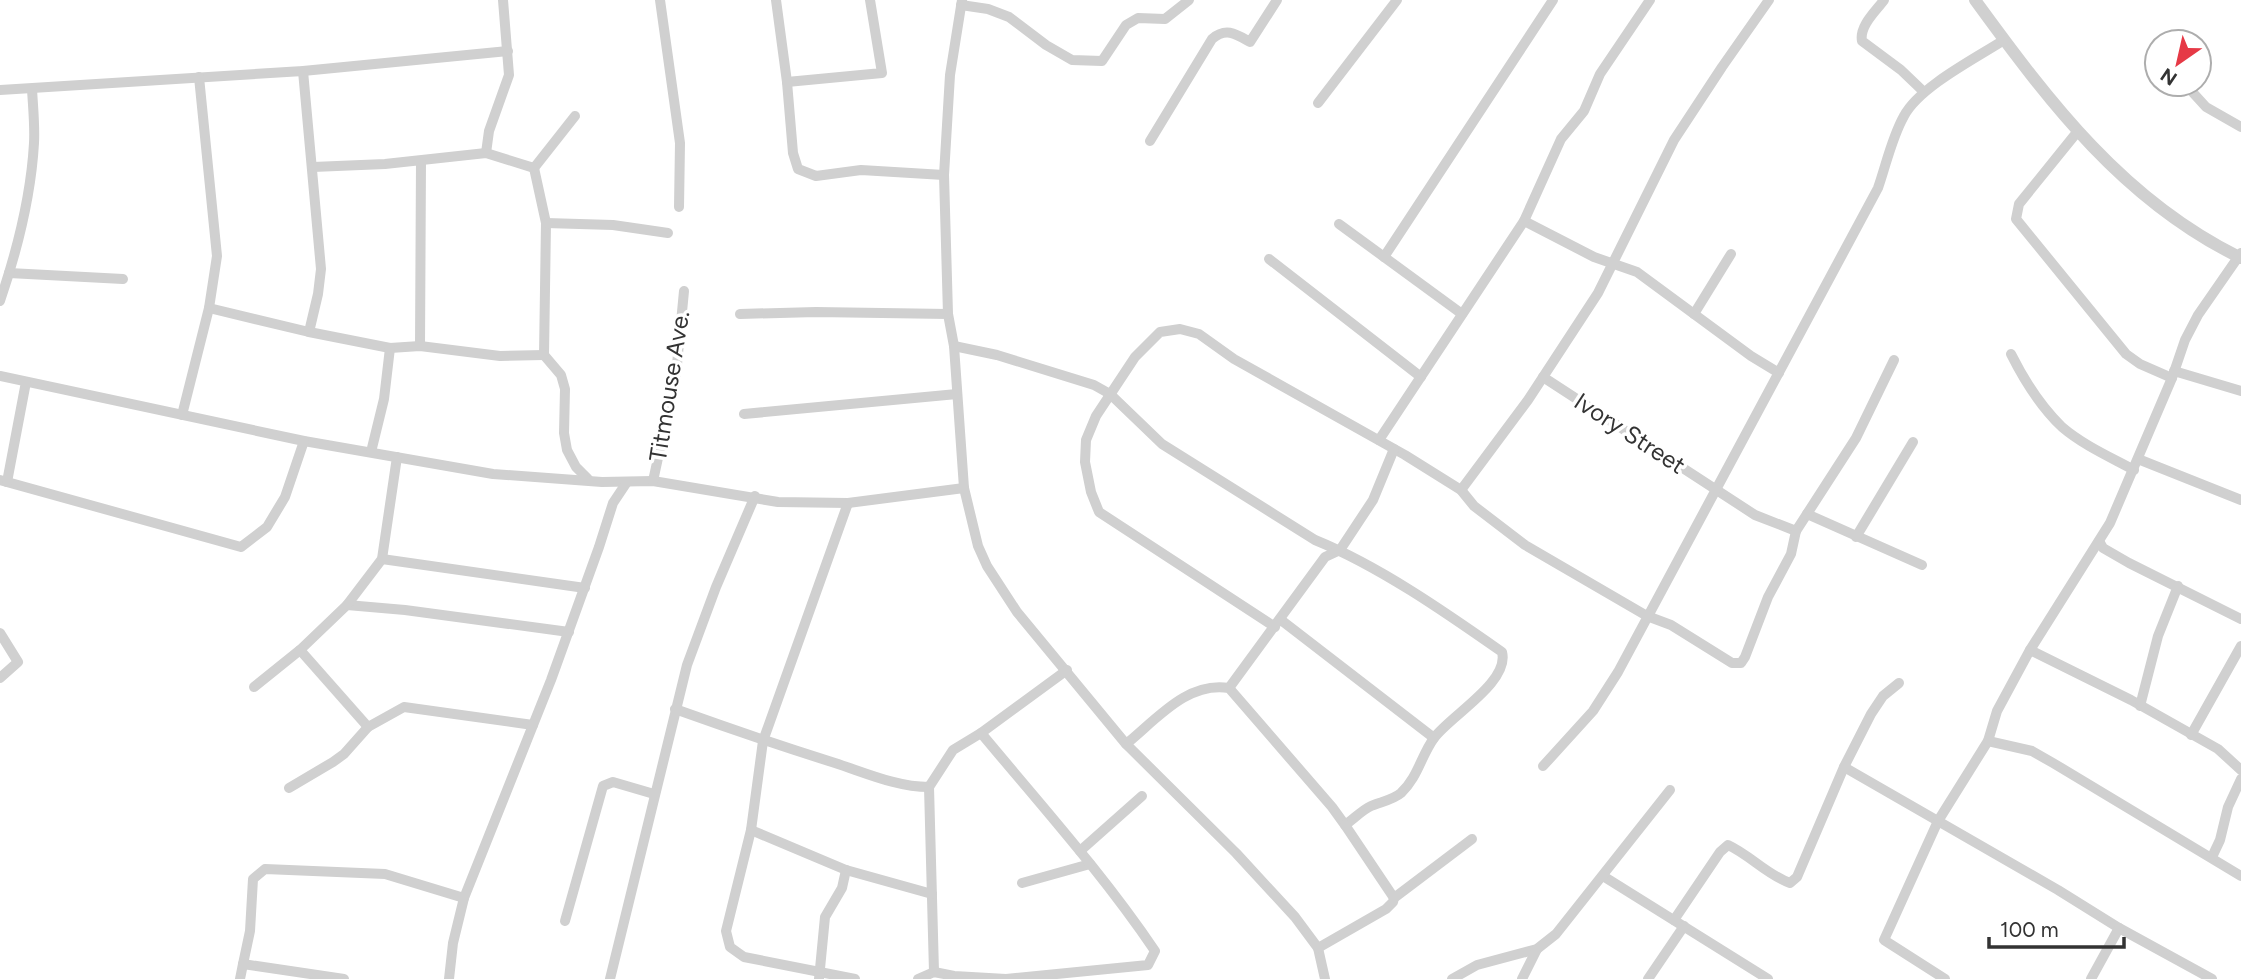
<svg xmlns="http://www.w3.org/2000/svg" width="2241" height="979" font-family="Figtree,sans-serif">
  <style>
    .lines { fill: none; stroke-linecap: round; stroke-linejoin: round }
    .minor { stroke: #d0d0d0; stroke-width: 10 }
    .tertiary { stroke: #d0d0d0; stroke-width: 12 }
    .labels { text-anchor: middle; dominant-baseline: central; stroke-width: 7; stroke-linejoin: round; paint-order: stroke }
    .street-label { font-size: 24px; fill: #333; stroke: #fff }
  </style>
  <rect width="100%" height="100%" fill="#fff"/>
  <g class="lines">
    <g class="minor">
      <polyline points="660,0 680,143 679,207"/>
      <polyline points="776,0 787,82 793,153 798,169 816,176 861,170 944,175"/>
      <polyline points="962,0 950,75 944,175 948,314 954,346 964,488 978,546 987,566 1017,612 1126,744 1236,853 1295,917 1318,948 1325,979"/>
      <path d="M1884,0c-8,11 -25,26 -22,41l39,29 23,22"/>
      <polyline points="961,5 988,9 1009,17 1046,45 1072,60 1102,61 1126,25 1138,18 1165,19 1189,0"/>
      <polyline points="303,71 321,269 318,294 309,332"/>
      <polyline points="787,82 882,73 870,0"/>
      <polyline points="2185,84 2206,107 2241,127"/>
      <polyline points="0,90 303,71 508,51"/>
      <polyline points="1318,103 1397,0"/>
      <polyline points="2078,131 2019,204 2016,219 2126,354 2140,364 2172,378"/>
      <path d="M1150,141l62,-102c14,-12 24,-5 38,3l27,-42"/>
      <polyline points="486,153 489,131 509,75 503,0"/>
      <polyline points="313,167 385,164 486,153 534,168"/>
      <polyline points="534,168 546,223 544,355 561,375 565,389 564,433 567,450 576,467 588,479"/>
      <polyline points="534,168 575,116"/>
      <polyline points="1524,221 1594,257 1637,272 1751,356 1779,373"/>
      <polyline points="546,223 613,225 668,233"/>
      <polyline points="1339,224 1462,314"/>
      <polyline points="1384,257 1553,0"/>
      <polyline points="1269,259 1421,377"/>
      <polyline points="9,273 123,279"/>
      <path d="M0,301c17,-50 31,-105 34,-158 1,-17 -1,-36 -2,-54"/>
      <polyline points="209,308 309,332 390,348 420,346 500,356 544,355"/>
      <polyline points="740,314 816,312 948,314"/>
      <polyline points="1694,314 1731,254"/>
      <polyline points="420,346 421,161"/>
      <path d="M954,346l43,9 97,30 16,9 52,50 153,96c64,26 130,72 187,112 8,30 -52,64 -68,86 -13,18 -16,39 -33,55 -8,7 -21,9 -30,13 -9,4 -17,13 -26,19l-13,-18 -103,-119c-42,-7 -73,32 -103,56"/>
      <path d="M2011,354c13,26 30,53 51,73 21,18 48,30 72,43"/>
      <polyline points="2174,371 2241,391"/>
      <polyline points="0,376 304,441 493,474 602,482 653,481 778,502 848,503 964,488"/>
      <polyline points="1543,377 1755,515 1796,531 1856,438 1894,360"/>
      <polyline points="744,414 957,394"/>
      <polyline points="182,415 209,308 217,256 199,77"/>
      <polyline points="1379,440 1524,221 1561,139 1584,111 1600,74 1650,0"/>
      <polyline points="371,452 384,399 390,348"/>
      <polyline points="2138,459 2241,500"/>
      <polyline points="0,480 241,547 267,527 285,497 304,441"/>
      <polyline points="653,481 676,375 684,291"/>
      <polyline points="7,482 26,382"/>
      <polyline points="1461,490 1528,400 1598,293 1674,140 1722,67 1769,0"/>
      <polyline points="848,503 763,741 751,830 726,931 730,947 744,957 855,979"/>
      <polyline points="1807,514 1922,565"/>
      <polyline points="1856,537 1913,442"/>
      <polyline points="2099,541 2103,548 2129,563 2241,619"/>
      <polyline points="382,559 585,588"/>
      <polyline points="347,605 405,610 569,632"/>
      <polyline points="1281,620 1434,738"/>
      <polyline points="1275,627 1099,512 1091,492 1085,462 1086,440 1096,416 1135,357 1160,332 1180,329 1199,334 1234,359 1405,455 1461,490 1474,506 1525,545 1647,616 1671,625 1732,663 1741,663 1745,657 1768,597 1791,554 1796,531"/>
      <polyline points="0,633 18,662 0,678"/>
      <polyline points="300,650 368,727"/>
      <polyline points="2030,650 2131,700 2218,749 2241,770"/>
      <polyline points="254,687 300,650 347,605 382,559 397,457"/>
      <polyline points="1229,688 1325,557 1340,550 1373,500 1394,449"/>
      <polyline points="2140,706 2158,636 2178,586"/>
      <path d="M675,709c53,19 106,37 160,54 31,10 62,24 94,24l24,-37 28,-17 86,-63"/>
      <polyline points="2191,735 2241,646"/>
      <polyline points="1988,741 2032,751 2053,763 2241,876"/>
      <path d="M1543,766l50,-55 25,-39 260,-484c8,-23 14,-51 26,-72 15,-29 72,-58 100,-76"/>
      <polyline points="1844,767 2058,890 2119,928 2212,979"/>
      <polyline points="929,787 934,972"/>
      <polyline points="289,788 333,762 344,754 368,727 404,707 533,725"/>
      <polyline points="1345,825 1394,898"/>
      <polyline points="751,830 846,870 932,894"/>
      <polyline points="1080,851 1142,796"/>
      <polyline points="2212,857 2220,840 2228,807 2241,779"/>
      <polyline points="1603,876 1768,979"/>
      <polyline points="1022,883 1090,864"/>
      <path d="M1674,920l46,-68 8,-7c22,10 39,30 62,38l7,-6 47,-110 27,-53 12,-18 16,-13"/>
      <polyline points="565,921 603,786 613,782 654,794"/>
      <polyline points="1318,948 1386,909 1393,902 1394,898 1472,839"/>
      <polyline points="243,964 250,931 253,879 265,869 385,874 464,898"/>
      <polyline points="240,979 243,964 344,979"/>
      <polyline points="449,979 453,943 464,898 551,680 599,547 613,503 627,482"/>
      <polyline points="610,979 687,665 716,587 755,496"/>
      <polyline points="819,979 825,917 842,888 846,870"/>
      <path d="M918,979l16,-7 20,4 52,3 142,-14 7,-14c-52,-77 -115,-147 -174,-218"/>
      <polyline points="1452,979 1477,965 1537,949 1556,934 1670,790"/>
      <polyline points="1522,979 1537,949"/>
      <polyline points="1648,979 1684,926"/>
      <polyline points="1945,979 1884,940 1938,821 1988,741 1997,711 2030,650 2110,523 2172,378 2185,340 2198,315 2241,253"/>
      <polyline points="2091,979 2119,928"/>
    </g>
    <path class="tertiary" d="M1975,0c75,103 149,201 266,258"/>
  </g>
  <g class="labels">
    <g class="street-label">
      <text transform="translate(669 386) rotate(-81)">Titmouse Ave.</text>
      <text transform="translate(1630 433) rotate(33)">Ivory Street</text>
    </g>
  </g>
  <g transform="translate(2178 63) rotate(214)"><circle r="33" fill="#ffffff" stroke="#adadad" stroke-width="2"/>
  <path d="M0-5L12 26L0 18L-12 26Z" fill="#e63946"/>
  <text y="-10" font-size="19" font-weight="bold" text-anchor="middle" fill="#333333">N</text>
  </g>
  <path d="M1989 937v10h135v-10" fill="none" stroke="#333333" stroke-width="3.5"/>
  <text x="2000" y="937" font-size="21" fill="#333333" stroke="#ffffff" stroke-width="5" paint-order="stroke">100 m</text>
</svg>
